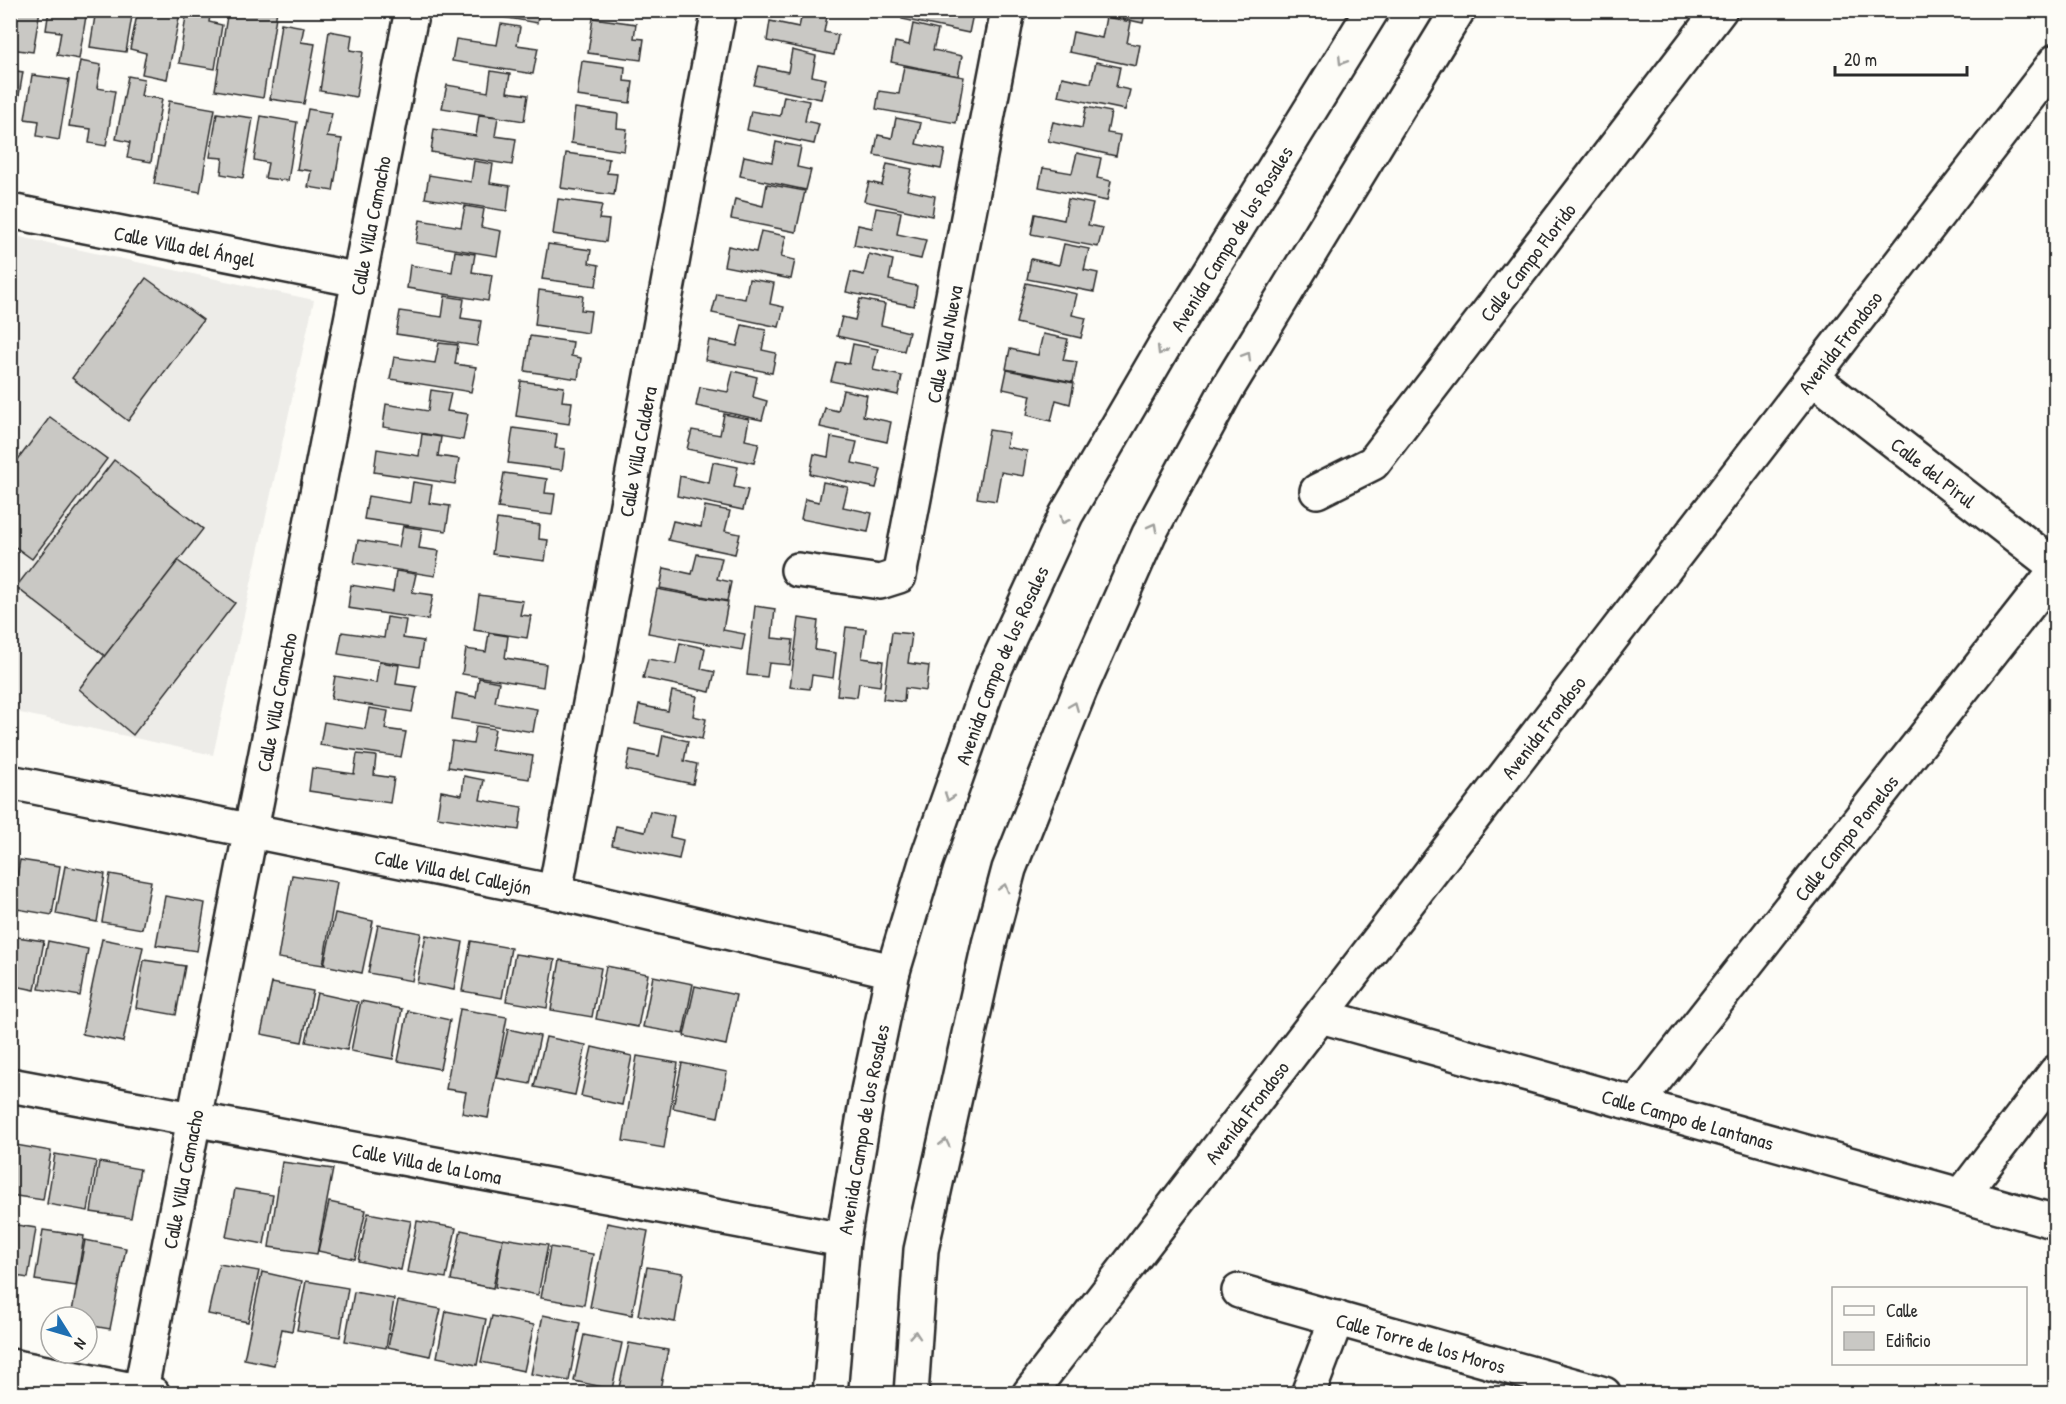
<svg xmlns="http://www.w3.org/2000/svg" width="2066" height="1404" font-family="'Patrick Hand',sans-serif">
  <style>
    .built { fill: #edece8 }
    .building { fill: #c9c8c4; stroke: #2b2b2b; stroke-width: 1.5 }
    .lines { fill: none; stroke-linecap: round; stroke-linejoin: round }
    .minor-casing { stroke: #2b2b2b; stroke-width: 38 }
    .tertiary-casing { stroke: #2b2b2b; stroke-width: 38 }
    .minor { stroke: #fdfcf7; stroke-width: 33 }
    .tertiary { stroke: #fdfcf7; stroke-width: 33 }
    .oneway { stroke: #9e9e9b }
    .labels { text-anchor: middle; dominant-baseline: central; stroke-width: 6; stroke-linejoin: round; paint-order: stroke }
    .street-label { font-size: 20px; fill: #2b2b2b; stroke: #fdfcf7 }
  </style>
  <rect width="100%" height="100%" fill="#fdfcf7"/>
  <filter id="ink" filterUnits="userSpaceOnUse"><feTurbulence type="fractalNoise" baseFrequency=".0167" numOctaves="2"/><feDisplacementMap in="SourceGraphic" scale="12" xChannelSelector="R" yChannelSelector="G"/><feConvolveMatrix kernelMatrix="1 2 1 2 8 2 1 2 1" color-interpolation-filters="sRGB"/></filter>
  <g filter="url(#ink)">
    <polygon class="built" points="11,235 314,300 213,755 11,711"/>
    <g class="building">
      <polygon points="10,10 40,10 33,52 10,49"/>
      <polygon points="49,10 87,10 79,59 57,55 61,32 46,30"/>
      <polygon points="96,10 133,10 126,52 90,47"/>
      <polygon points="138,10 168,10 180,13 167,79 142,74 146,53 130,49"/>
      <polygon points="187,10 211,10 209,22 222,25 215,69 179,63"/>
      <polygon points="228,10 277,10 263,98 215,90"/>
      <polygon points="461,10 539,10 537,23"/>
      <polygon points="624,10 649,10 648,14"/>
      <polygon points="803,10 828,11 824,32 838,35 834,55 767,41 770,21 799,27"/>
      <polygon points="904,10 959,10 973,14 969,33 902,19"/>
      <polygon points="1083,10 1146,10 1143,23"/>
      <polygon points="1106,17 1131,22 1127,43 1140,45 1136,66 1069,52 1073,32 1102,38"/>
      <polygon points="593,18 636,24 634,38 644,39 641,60 588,53"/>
      <polygon points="281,23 304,27 301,42 315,44 304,104 270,99"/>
      <polygon points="501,24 520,27 517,45 538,48 533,74 452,61 456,39 497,45"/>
      <polygon points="913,24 938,30 933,50 962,56 958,76 891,62 895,42 909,45"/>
      <polygon points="329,31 352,35 350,50 363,52 356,97 320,91"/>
      <polygon points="792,50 816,56 812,76 826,79 821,99 754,85 759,66 788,72"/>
      <polygon points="80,61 101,65 97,88 115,91 106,146 89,143 91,129 69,126"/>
      <polygon points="582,61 625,67 624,81 633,82 630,103 577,96"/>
      <polygon points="1096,62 1120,67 1116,87 1130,90 1125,110 1058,96 1062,77 1091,83"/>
      <polygon points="904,66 964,77 956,123 876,109 879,91 899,94"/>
      <polygon points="10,70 23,72 13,131 10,131"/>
      <polygon points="491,71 510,74 507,92 528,95 524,121 442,108 447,85 488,92"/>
      <polygon points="32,75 69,80 59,140 37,136 39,121 25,119"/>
      <polygon points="128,76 144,79 141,96 162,99 151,162 127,158 130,142 116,139"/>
      <polygon points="784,96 809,101 805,121 819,124 814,144 747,130 751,111 780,116"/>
      <polygon points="169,101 215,109 200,192 154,184"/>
      <polygon points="1086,107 1111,112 1107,133 1120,135 1116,156 1048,141 1053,122 1082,128"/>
      <polygon points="575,108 618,114 617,128 627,129 624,151 571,143"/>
      <polygon points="308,109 332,113 327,137 342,139 333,191 308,187 311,171 297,169"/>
      <polygon points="217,113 253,118 243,178 221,174 223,158 210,157"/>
      <polygon points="479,115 498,117 495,136 516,139 512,165 431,152 434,129 476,136"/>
      <polygon points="261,116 297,122 288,181 265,178 268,163 254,160"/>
      <polygon points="896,118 921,123 916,144 945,150 941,169 874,155 878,135 892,138"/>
      <polygon points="776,142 801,147 797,167 811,170 806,190 740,176 744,156 772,162"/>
      <polygon points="566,153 609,159 607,173 617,174 614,195 561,188"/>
      <polygon points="1077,153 1101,158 1097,178 1111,181 1107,201 1039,187 1043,168 1072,173"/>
      <polygon points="474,161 493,164 490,183 510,186 507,211 425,198 429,175 471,182"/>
      <polygon points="887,164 912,169 907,190 935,196 932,216 864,201 869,182 882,185"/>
      <polygon points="767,184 805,191 796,232 731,219 735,199 763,206"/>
      <polygon points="558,199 602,205 599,219 609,220 606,242 553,234"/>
      <polygon points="1068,199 1093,204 1088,225 1103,228 1098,247 1031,234 1035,214 1064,220"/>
      <polygon points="465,206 484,209 481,227 501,231 497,256 416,243 420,220 461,227"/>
      <polygon points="876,208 901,212 897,234 926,240 921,259 854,245 858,225 872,228"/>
      <polygon points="761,231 786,236 781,257 795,260 791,279 724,266 728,246 756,252"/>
      <polygon points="548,244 591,250 589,263 599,265 596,286 542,279"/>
      <polygon points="1064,244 1089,249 1084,270 1098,273 1094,292 1027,279 1031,259 1059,265"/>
      <polygon points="455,251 475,254 472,272 492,275 488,301 407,288 410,265 452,272"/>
      <polygon points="869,254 893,260 889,280 917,286 914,306 846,292 851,272 864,275"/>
      <polygon points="146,278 203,320 128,421 72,378"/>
      <polygon points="749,279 774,283 770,304 784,307 779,327 712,313 717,294 745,299"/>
      <polygon points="1026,283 1077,294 1072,315 1086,318 1081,338 1016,323"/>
      <polygon points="539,290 583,296 581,310 591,311 588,333 535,325"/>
      <polygon points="445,296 464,299 461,318 481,321 477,346 396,334 400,311 442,317"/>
      <polygon points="860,299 885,304 881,325 909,332 904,351 837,336 842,317 855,320"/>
      <polygon points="742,325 766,330 762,350 776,353 772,373 705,360 709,340 737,346"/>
      <polygon points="1043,334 1068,339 1063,360 1077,362 1073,382 1006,369 1010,349 1038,355"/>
      <polygon points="530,336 573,342 571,356 581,358 578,379 525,371"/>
      <polygon points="439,343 458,345 455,364 476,367 471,392 390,379 394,357 435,363"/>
      <polygon points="853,344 878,349 873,370 902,376 898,395 831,381 836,362 849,364"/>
      <polygon points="1007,370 1074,383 1070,404 1056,400 1051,421 1027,415 1031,395 1003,389"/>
      <polygon points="733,371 757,377 753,397 767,401 762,420 696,406 700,387 728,392"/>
      <polygon points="521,381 564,387 562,401 572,402 569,424 516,416"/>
      <polygon points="431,390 451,393 447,411 468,414 463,440 383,427 386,404 428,411"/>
      <polygon points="843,390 867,395 863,416 891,422 887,442 820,427 825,408 838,411"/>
      <polygon points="724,414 749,419 745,440 759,443 754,463 687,449 692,430 720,435"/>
      <polygon points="50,417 107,459 32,559 10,543 10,470"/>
      <polygon points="513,428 557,434 555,448 565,449 562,470 508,463"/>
      <polygon points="989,430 1009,433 1006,447 1027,451 1023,476 1001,472 996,501 977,498"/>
      <polygon points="422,434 441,437 438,456 459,459 455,484 374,472 377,449 419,456"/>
      <polygon points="831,437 857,442 852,463 881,469 876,488 810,474 814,454 828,457"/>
      <polygon points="114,460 203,529 105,656 16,587"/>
      <polygon points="713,462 738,467 734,487 748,490 743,510 677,496 680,476 709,483"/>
      <polygon points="504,473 547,479 545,493 555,494 552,515 498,508"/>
      <polygon points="413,482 432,485 429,503 450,506 446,531 364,519 368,496 410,503"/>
      <polygon points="823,482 848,487 843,507 872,513 868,532 801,519 805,499 819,502"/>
      <polygon points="705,506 730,511 725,531 740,534 735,554 668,540 673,521 701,527"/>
      <polygon points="497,519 540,525 539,539 548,540 545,561 492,554"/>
      <polygon points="403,526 422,529 419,548 439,551 435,576 354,563 358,540 399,547"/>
      <polygon points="697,554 722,558 717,579 731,582 727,601 660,588 664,568 692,574"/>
      <polygon points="178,561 235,603 133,735 79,689"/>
      <polygon points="396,571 416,574 412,592 433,595 428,620 348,608 351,585 393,592"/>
      <polygon points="657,589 728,602 723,630 745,634 742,650 648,633"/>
      <polygon points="479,595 523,601 520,615 531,616 527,638 474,630"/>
      <polygon points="755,606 775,609 772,638 793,640 790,665 769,663 767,677 747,675"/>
      <polygon points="387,617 406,620 403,638 423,641 419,667 338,654 342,632 384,638"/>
      <polygon points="799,618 818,621 815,650 836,653 833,678 812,675 810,689 790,687"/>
      <polygon points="846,627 866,629 862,658 883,661 880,686 859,683 857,697 837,695"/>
      <polygon points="892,632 912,634 908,663 929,666 926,691 905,688 904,702 883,699"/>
      <polygon points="489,633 508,636 505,658 546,664 543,687 462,674 466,649 486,652"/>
      <polygon points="680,643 705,648 701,669 715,672 710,692 643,678 648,659 676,664"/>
      <polygon points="379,662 399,665 396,684 417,687 412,712 331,699 335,676 376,683"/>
      <polygon points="479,678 499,682 495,702 537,709 533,732 452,719 456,693 476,697"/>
      <polygon points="672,691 697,696 693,716 706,719 702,739 635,724 639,705 668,711"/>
      <polygon points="369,708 388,711 385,729 406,732 401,757 320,745 324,722 365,729"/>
      <polygon points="476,726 495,729 491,750 533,756 529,779 448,767 452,741 473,744"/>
      <polygon points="663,735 688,741 684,761 697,764 693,784 626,770 630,750 659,756"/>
      <polygon points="357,754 376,756 374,775 394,778 390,803 309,791 312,768 354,774"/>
      <polygon points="464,776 484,780 480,800 522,807 519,830 437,817 441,791 462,795"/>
      <polygon points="650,811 674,816 670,837 683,840 679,859 612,845 616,826 645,832"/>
      <polygon points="10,854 14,854 10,874"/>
      <polygon points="20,860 60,866 52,915 11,908"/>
      <polygon points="65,866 105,874 97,922 56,914"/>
      <polygon points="110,874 151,881 142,929 102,922"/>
      <polygon points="292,875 337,882 323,965 278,958"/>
      <polygon points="165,896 205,903 197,951 156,945"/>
      <polygon points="335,913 373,921 362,973 324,965"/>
      <polygon points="378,925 421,933 412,981 368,973"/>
      <polygon points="426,935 463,942 454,990 417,983"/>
      <polygon points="10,936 44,941 35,990 10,985"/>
      <polygon points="102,939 143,947 123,1042 82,1034"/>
      <polygon points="48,941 88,949 80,996 39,989"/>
      <polygon points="471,941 511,948 502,998 462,991"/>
      <polygon points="515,954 555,960 547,1008 506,1001"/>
      <polygon points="144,960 185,966 176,1015 136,1008"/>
      <polygon points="560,960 601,968 592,1017 551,1010"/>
      <polygon points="606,966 648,974 638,1027 596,1019"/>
      <polygon points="653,976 693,984 683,1034 643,1027"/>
      <polygon points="272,983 313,991 302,1042 261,1034"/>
      <polygon points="695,986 736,995 726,1045 684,1036"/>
      <polygon points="317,993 358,1002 347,1050 306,1042"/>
      <polygon points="361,1001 402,1009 393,1059 351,1051"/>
      <polygon points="460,1009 507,1017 488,1118 462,1113 466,1092 446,1089"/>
      <polygon points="408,1011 450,1020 440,1069 398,1061"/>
      <polygon points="508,1029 540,1036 530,1084 497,1078"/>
      <polygon points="546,1037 586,1045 575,1095 534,1087"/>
      <polygon points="592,1047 632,1056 622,1105 581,1096"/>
      <polygon points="637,1056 678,1063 664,1148 623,1141"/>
      <polygon points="682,1063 727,1072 718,1117 673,1108"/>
      <polygon points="10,1144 51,1151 43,1200 10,1195"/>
      <polygon points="55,1154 96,1161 88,1211 47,1204"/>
      <polygon points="99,1162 140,1169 131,1218 91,1212"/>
      <polygon points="282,1162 333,1169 317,1254 269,1247"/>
      <polygon points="235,1189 273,1195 264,1244 226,1237"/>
      <polygon points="329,1202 366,1210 355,1259 318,1251"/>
      <polygon points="368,1213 411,1221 401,1270 358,1261"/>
      <polygon points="417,1221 456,1228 446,1278 407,1272"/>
      <polygon points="607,1223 648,1231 632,1315 590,1307"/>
      <polygon points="10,1224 36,1228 28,1278 10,1275"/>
      <polygon points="43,1230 84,1236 76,1286 35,1280"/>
      <polygon points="461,1230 503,1239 493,1288 451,1280"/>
      <polygon points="503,1238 548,1245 538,1295 495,1287"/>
      <polygon points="85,1240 126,1248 110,1329 87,1325 87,1317 71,1317"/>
      <polygon points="550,1247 593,1254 584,1305 541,1298"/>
      <polygon points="219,1264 259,1271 248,1322 208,1314"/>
      <polygon points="647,1267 683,1273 675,1322 638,1315"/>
      <polygon points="262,1272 302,1281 292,1331 282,1329 274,1365 244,1359"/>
      <polygon points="306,1281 348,1288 340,1337 297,1330"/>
      <polygon points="354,1292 394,1299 386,1348 345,1341"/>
      <polygon points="398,1301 441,1309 430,1356 388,1347"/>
      <polygon points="446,1311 486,1319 477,1365 437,1357"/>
      <polygon points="543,1315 580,1323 569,1381 531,1374"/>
      <polygon points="492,1316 534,1325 524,1371 481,1362"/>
      <polygon points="584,1335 622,1343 612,1389 574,1381"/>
      <polygon points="629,1343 668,1350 659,1394 629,1394 618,1392"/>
    </g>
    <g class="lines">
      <defs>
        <g id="minor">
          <path id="s1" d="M10,211l349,69"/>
          <path id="s2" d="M1813,378l243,189"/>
          <path id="s3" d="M1317,491l56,-28 347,-453"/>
          <path id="s4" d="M798,570l82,12 19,-6 109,-566"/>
          <path id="s5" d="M10,782l545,110 338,79"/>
          <path id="s6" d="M555,892l164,-882"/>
          <path id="s7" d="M1321,1016l735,206"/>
          <path id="s8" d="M10,1085l833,155"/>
          <path id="s9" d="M1636,1104l420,-534"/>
          <polyline points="1962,1195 2056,1072"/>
          <path id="s10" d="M1239,1291l365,103"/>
          <polyline points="10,1366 153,1394"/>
          <path id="s11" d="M140,1394l272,-1384"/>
          <path id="s12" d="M1029,1394l1027,-1333"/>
          <polyline points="1308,1394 1337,1318"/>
        </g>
        <g id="tertiary">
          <path id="s13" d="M830,1394l13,-154 25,-149 25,-120 33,-109 67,-189 73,-158 97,-167 209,-338"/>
          <polyline points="911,1394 921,1250 989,944 1009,869 1080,690 1149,534 1227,389 1458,10"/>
        </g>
      </defs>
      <use href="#minor" class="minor-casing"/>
      <use href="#tertiary" class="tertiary-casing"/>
      <use href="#minor" class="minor"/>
      <use href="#tertiary" class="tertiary"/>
    </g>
    <defs><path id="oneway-chevron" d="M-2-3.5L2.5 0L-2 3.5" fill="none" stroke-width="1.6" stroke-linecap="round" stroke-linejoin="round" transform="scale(1.5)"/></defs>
    <g class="oneway">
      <use href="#oneway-chevron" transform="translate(1342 61) rotate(122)"/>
      <use href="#oneway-chevron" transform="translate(1161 351) rotate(121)"/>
      <use href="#oneway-chevron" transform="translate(1247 356) rotate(-59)"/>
      <use href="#oneway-chevron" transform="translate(1064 520) rotate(116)"/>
      <use href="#oneway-chevron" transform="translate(1153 527) rotate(-62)"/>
      <use href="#oneway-chevron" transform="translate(1074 706) rotate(-68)"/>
      <use href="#oneway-chevron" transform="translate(949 797) rotate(109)"/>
      <use href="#oneway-chevron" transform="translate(1004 888) rotate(-75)"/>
      <use href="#oneway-chevron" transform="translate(945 1143) rotate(-77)"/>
      <use href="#oneway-chevron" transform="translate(915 1335) rotate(-86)"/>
    </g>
  </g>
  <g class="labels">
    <g class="street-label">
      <text stroke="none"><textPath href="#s11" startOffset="1191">Calle Villa Camacho</textPath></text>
      <text stroke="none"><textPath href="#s13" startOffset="1239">Avenida Campo de los Rosales</textPath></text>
      <text stroke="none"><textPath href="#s1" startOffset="178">Calle Villa del Ángel</textPath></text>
      <text stroke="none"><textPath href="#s3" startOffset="316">Calle Campo Florido</textPath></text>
      <text stroke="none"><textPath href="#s12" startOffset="1328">Avenida Frondoso</textPath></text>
      <text stroke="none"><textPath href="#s4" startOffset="339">Calle Villa Nueva</textPath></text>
      <text stroke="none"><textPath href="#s6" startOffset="448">Calle Villa Caldera</textPath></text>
      <text stroke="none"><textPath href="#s2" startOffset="153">Calle del Pirul</textPath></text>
      <text stroke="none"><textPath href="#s13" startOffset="753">Avenida Campo de los Rosales</textPath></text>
      <text stroke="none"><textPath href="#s11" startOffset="705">Calle Villa Camacho</textPath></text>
      <text stroke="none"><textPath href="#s12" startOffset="842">Avenida Frondoso</textPath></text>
      <text stroke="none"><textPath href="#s9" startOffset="339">Calle Campo Pomelos</textPath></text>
      <text stroke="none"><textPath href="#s5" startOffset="452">Calle Villa del Callejón</textPath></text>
      <text stroke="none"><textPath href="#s12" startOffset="356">Avenida Frondoso</textPath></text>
      <text stroke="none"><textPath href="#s7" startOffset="381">Calle Campo de Lantanas</textPath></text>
      <text stroke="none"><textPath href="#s13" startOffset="267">Avenida Campo de los Rosales</textPath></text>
      <text stroke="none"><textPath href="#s8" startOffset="424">Calle Villa de la Loma</textPath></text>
      <text stroke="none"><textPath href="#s11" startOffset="219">Calle Villa Camacho</textPath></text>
      <text stroke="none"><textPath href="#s10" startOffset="189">Calle Torre de los Moros</textPath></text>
    </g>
  </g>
  <rect width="2066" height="1404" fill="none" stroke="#fdfcf7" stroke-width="36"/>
  <rect x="18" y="18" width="2030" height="1368" fill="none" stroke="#2b2b2b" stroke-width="2" filter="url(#ink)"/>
  <rect x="1832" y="1287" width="195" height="78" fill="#fdfcf7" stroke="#a9a8a5" stroke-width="1.5"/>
  <rect x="1844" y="1306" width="30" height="9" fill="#fdfcf7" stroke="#a9a8a5" stroke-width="1.5"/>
  <text x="1886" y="1317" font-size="18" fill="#2b2b2b">Calle</text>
  <rect x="1844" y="1332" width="30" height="18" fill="#c9c8c4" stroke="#a9a8a5" stroke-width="1.5"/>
  <text x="1886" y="1347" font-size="18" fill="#2b2b2b">Edificio</text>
  <g transform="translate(69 1335) rotate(127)"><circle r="28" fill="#fdfcf7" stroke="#a9a8a5" stroke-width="1.5"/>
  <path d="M0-4.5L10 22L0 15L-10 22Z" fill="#1f6fb2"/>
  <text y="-9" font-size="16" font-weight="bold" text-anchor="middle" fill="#2b2b2b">N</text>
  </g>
  <path d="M1835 66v9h132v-9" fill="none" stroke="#2b2b2b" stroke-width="3"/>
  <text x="1844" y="66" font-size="18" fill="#2b2b2b" stroke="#fdfcf7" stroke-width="4.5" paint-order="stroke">20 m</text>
</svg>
